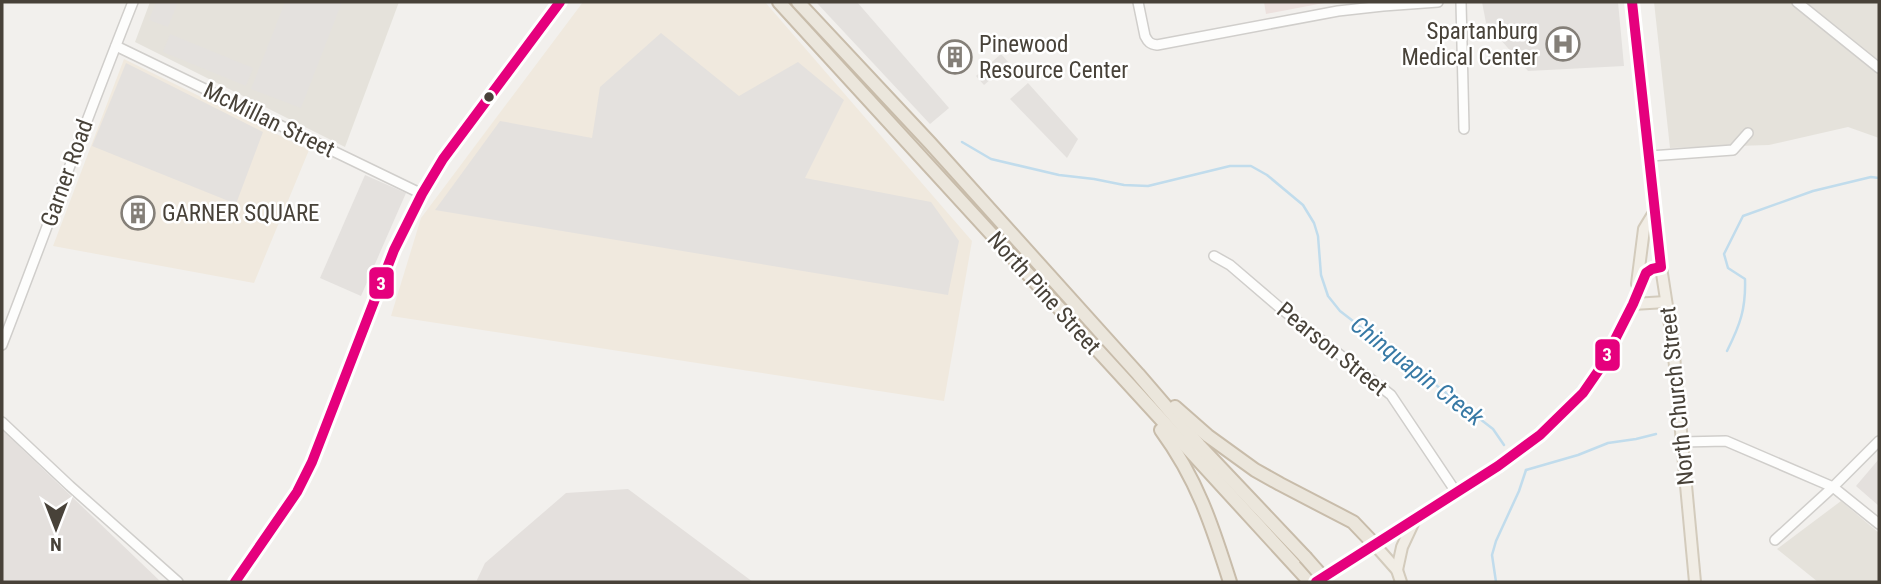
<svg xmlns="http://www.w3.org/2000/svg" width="1881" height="584" font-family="'Roboto Condensed',sans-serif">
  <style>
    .residential { fill: #e5e2db }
    .commercial { fill: #f0e9de }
    .industrial { fill: #e4e0dd }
    .medical { fill: #ece1de }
    .parking { fill: #e4e1de }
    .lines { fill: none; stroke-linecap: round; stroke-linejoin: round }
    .stream { stroke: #c1dcec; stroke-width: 2.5 }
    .minor-casing { stroke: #d0cecb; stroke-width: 12 }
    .major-casing { stroke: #d3cbbc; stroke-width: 14 }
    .highway-casing { stroke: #c8bcaa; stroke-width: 16 }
    .minor { stroke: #fdfdfc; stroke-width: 9 }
    .major { stroke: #f1ede5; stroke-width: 10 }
    .highway { stroke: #ebe6dc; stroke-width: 12 }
    .highway-bridge-casing { stroke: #c8bcaa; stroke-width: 16; stroke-linecap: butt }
    .highway-bridge { stroke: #ebe6dc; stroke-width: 12 }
    .bus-1-casing { stroke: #fff; stroke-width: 16 }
    .bus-1 { stroke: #e5007d; stroke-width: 10 }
    .bus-dot { fill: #484239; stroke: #fff; stroke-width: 2.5 }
    .labels { text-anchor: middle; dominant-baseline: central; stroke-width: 5; stroke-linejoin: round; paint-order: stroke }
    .poi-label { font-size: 23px; fill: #484239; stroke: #fff; text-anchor: start }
    .street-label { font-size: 23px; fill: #484239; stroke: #fff }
    .water-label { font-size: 24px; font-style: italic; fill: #3779a5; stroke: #fff }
    .line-badge { stroke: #fff; stroke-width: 2.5 }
    .badge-label { font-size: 19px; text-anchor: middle; font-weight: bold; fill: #fff }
  </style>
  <rect width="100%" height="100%" fill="#f2f0ed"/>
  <g class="residential">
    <polygon points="150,2 399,2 345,147 135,42"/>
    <polygon points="1654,2 1879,2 1879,138 1848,127 1769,145 1670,148"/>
    <polygon points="1841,501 1879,533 1879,582 1818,582 1777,549"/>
  </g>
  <g class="commercial">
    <polygon points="583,2 765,2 972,241 944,401 391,316 421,218"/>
    <polygon points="124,59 309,150 254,283 53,246"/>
  </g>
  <g class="industrial">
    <polygon points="2,430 161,582 2,582"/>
    <polygon points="1879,459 1879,506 1856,486"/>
    <polygon points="628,489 753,582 476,582 485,563 566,493"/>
  </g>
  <polygon class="medical" points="1264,2 1329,2 1266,14"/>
  <g class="parking">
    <polygon points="156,2 178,2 168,27 149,20"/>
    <polygon points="285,2 342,2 301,108 251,89"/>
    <polygon points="816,2 857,2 949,108 930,124"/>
    <polygon points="1482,2 1618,2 1624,66 1528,71 1486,23"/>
    <polygon points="661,33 739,96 798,62 844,100 805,178 931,202 959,241 948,295 435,210 500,121 592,138 600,87"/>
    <polygon points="170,34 253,68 246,86 163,52"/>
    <polygon points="1001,54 1009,63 984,85 976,76"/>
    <polygon points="126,63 263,132 236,204 92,146"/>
    <polygon points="1028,83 1078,139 1067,158 1010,99"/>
    <polygon points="365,175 406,193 361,296 320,278"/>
  </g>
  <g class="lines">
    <g class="stream">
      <polyline points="962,142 991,159 1059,175 1094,179 1124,185 1148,186 1230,166 1251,166 1267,175 1303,205 1314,223 1318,236 1321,275 1328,296 1340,311 1493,429 1504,445"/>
      <path d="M1727,351c13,-26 19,-42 18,-72l-17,-11 -4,-14 19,-38 70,-25 58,-14 8,1"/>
      <polyline points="1526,470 1578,455 1608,443 1636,439 1656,434"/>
      <polyline points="1496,582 1492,555 1496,541 1519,491 1526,470"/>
    </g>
    <defs>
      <g id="minor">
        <path d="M1138,2l7,34c3,6 5,8 12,9l181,-34 45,-5 55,-4"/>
        <polyline points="1461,2 1464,129"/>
        <polyline points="1797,2 1879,68"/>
        <polyline points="116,46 422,194"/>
        <polyline points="1650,156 1733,150 1748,133"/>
        <polyline points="1214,256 1230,265 1279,307 1391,395 1456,492"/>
        <path d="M2,345c44,-114 86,-230 131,-343"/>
        <polyline points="2,422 70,486 178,582"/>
        <polyline points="1682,442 1726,441 1833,487 1879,524"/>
        <polyline points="1775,540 1833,487 1879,441"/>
        <polyline points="235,582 297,492 312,462 394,250 422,194 443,159 560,2"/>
      </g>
      <g id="major">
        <polyline points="1632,2 1661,267 1673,345 1695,582"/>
        <polyline points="1637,284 1644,229 1655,211"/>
        <polyline points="1633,304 1666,302"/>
        <polyline points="1374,544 1397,570 1401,582"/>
        <polyline points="1397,570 1402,547 1416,517"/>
        <polyline points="1316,582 1498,466 1540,435 1583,393 1601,367 1617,337 1633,304 1646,273 1652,269 1661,267"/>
      </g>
      <g id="highway">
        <polyline points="779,2 1310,582"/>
        <polyline points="798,2 930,143 1138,374 1199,445 1305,557"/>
        <polyline points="1175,407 1208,436 1255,470 1280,484 1353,522 1374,544"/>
        <path d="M1161,430c36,49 51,95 69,152"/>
      </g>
    </defs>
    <use href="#minor" class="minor-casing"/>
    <use href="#major" class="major-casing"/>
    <use href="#highway" class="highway-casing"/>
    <use href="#minor" class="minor"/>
    <use href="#major" class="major"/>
    <use href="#highway" class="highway"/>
    <defs>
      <polyline id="highway-bridge" points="1305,557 1327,582"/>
    </defs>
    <use href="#highway-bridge" class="highway-bridge-casing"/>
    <use href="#highway-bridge" class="highway-bridge"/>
    <defs>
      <g id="bus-1">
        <polyline points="235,582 297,492 312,462 394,250 422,194 443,159 560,2"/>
        <polyline points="1316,582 1498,466 1540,435 1583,393 1601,367 1633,304 1646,273 1652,269 1661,267 1632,2"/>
      </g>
    </defs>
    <use href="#bus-1" class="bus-1-casing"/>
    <use href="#bus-1" class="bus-1"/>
  </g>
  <defs>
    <symbol id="hospital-ring" viewBox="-11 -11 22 22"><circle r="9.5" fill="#fff" stroke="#847f78" stroke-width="1.5"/><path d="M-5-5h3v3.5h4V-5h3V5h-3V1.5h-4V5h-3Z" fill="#847f78"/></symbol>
    <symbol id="building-ring" viewBox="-11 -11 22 22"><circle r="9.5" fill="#fff" stroke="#847f78" stroke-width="1.5"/><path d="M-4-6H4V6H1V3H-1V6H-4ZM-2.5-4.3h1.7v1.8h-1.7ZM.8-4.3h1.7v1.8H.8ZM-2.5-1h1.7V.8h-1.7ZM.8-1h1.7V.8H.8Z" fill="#847f78"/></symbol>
  </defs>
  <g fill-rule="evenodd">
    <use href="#hospital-ring" x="1544" y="25" width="38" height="38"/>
    <use href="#building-ring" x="936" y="38" width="38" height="38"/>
    <use href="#building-ring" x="119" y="194" width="38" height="38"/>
  </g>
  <circle class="bus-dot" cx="489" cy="97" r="6"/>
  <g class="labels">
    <g class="poi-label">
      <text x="1538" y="31" text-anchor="end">Spartanburg<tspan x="1538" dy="26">Medical Center</tspan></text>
      <text x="979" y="44">Pinewood<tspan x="979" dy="26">Resource Center</tspan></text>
      <text x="162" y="213">GARNER SQUARE</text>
    </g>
    <g class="street-label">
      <text transform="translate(269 120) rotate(26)">McMillan Street</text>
      <text transform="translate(67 173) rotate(-70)">Garner Road</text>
      <text transform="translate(1044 293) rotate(48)">North Pine Street</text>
      <text transform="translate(1332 349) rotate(39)">Pearson Street</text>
      <text transform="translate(1677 396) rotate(-96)">North Church Street</text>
    </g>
    <g class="water-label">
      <text transform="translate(1417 371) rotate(38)">Chinquapin Creek</text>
    </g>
  </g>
  <g class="line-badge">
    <rect x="368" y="266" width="27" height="34" rx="7" fill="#e5007d"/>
    <rect x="1594" y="338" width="27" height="34" rx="7" fill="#e5007d"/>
  </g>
  <g class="badge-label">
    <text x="381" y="290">3</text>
    <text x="1607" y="361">3</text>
  </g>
  <rect width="1881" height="584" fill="none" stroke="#484239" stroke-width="7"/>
  <g transform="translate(56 528) rotate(180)" stroke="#ffffff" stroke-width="5" paint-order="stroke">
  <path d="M0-5L12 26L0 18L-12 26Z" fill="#484239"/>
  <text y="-10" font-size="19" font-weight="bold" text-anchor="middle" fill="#484239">N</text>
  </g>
</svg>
